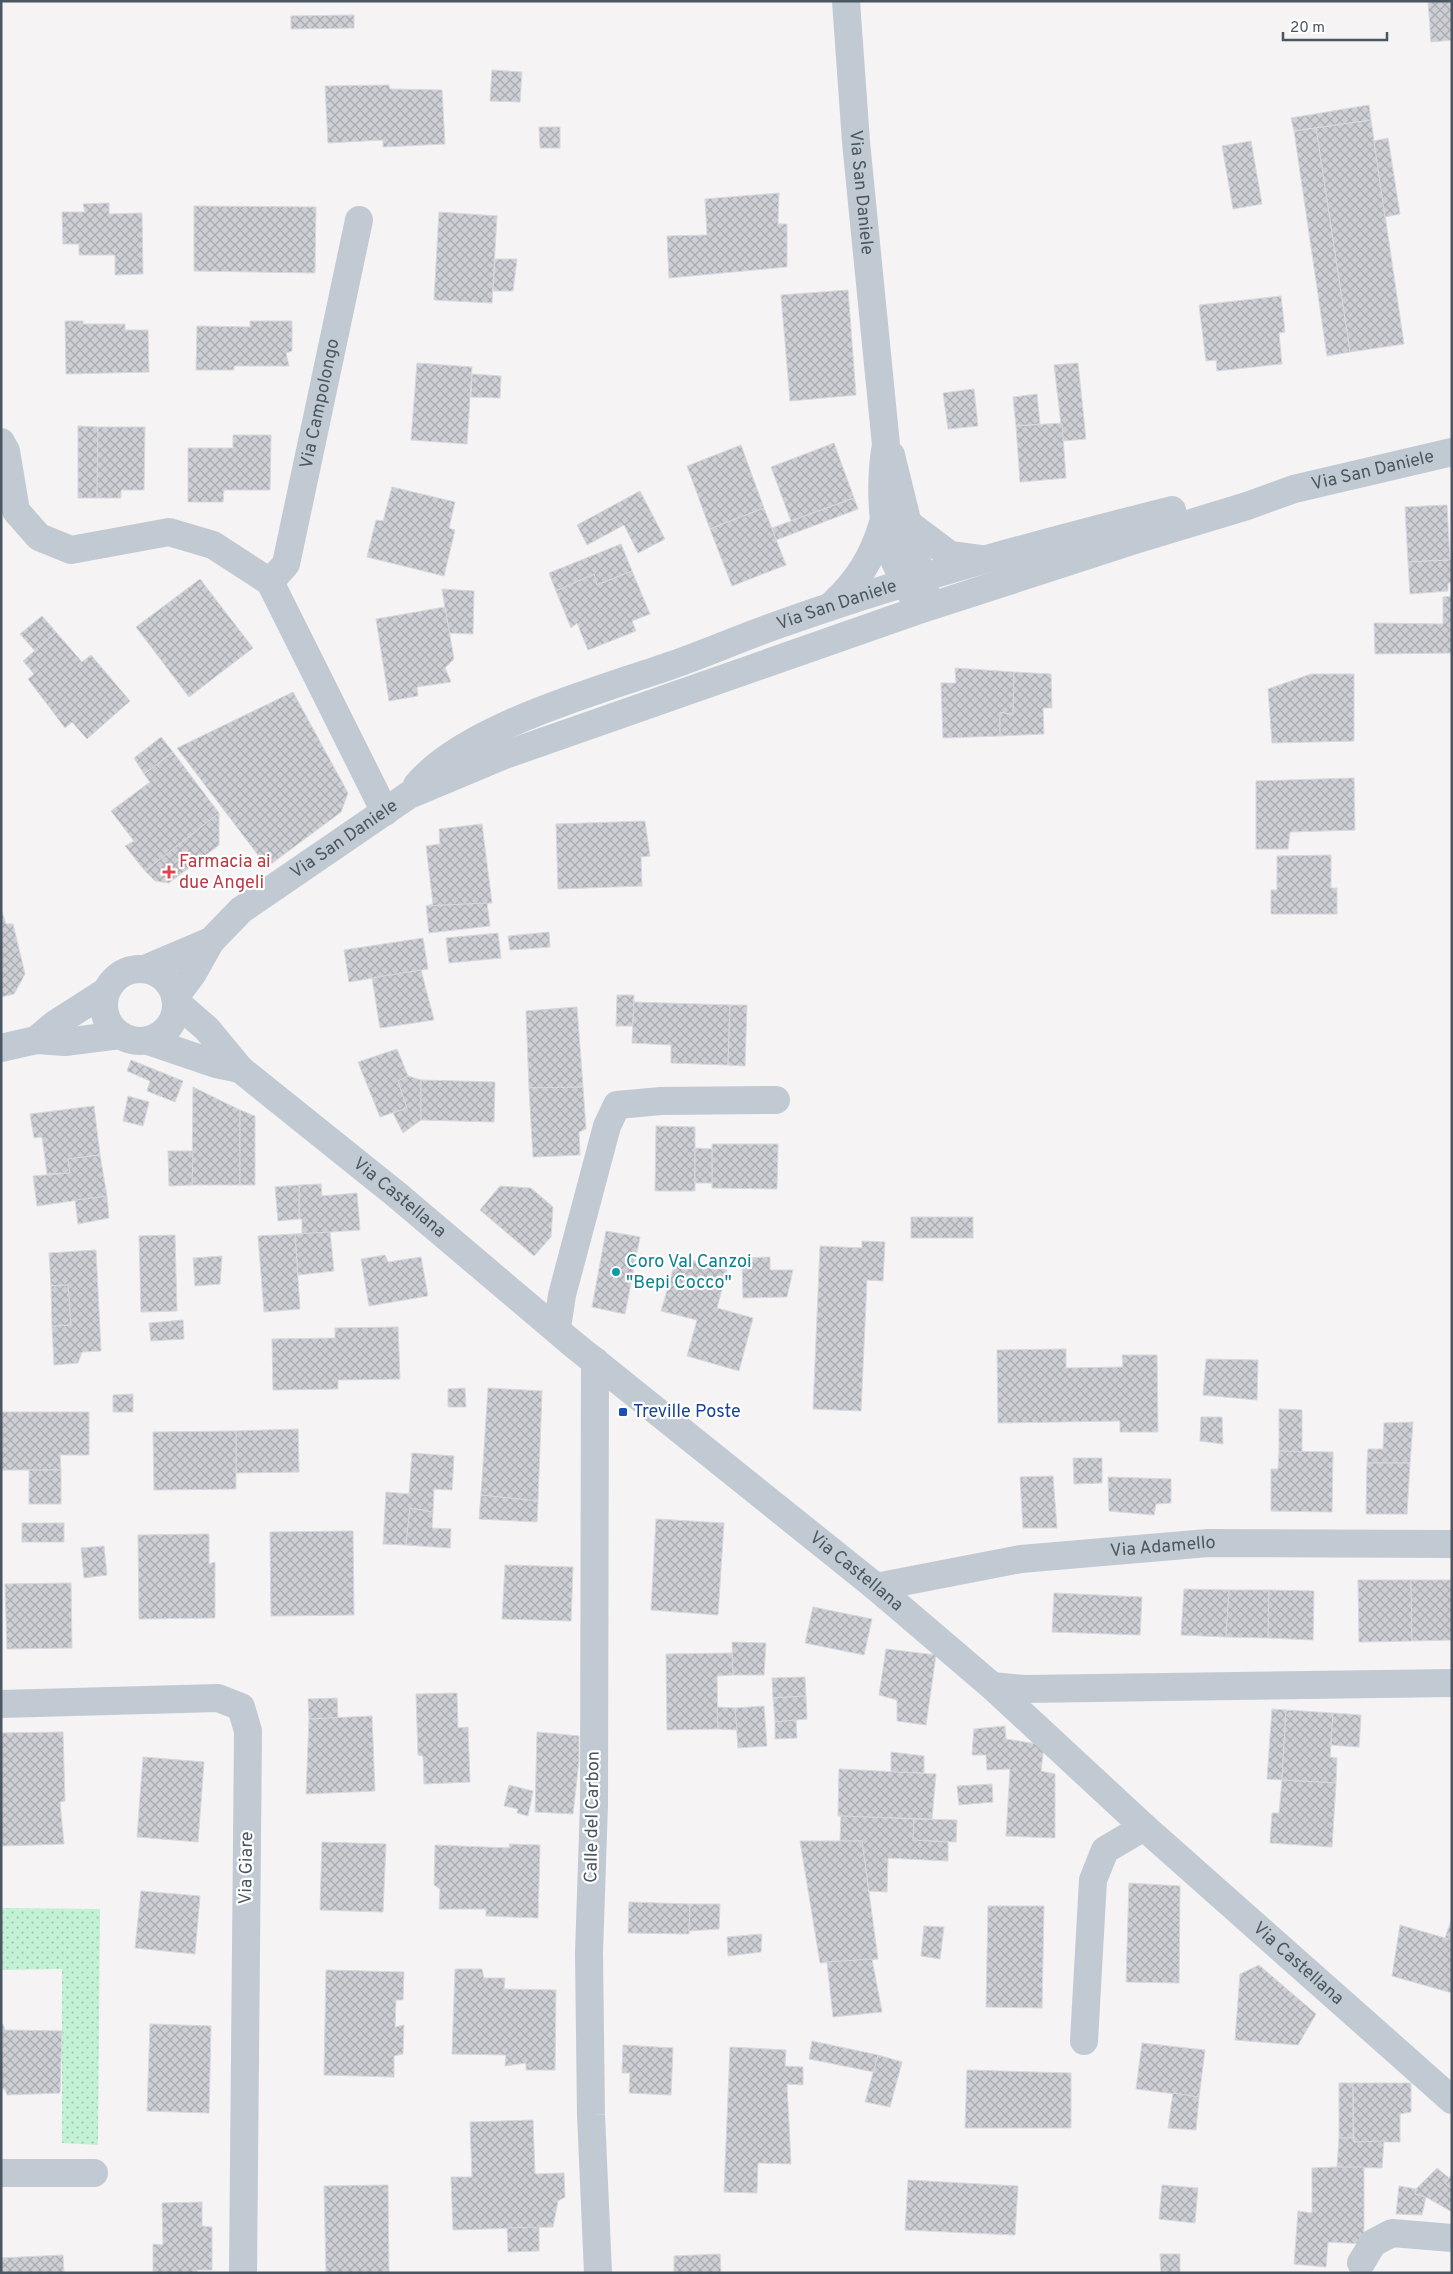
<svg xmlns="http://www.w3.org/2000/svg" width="1453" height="2274" font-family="Overpass,sans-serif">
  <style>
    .park { fill: url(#park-dots) }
    .building { fill: url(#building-cross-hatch); stroke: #d7d9de }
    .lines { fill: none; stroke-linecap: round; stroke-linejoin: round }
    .minor { stroke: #c1cad2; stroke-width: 28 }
    .tertiary { stroke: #c1cad2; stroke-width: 28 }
    .health-dot { fill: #e0444e; stroke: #fff; stroke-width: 2 }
    .culture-dot { fill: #0f9aa8; stroke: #fff; stroke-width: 2 }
    .transit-dot { fill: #1a4fb4; stroke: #fff; stroke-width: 2 }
    .labels { text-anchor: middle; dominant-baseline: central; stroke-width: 4.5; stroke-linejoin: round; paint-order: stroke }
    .street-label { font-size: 18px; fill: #4a5661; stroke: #fff }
    .health-label { font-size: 18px; fill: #be3a42; stroke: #fff; text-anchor: start }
    .culture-label { font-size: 18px; fill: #0d838f; stroke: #fff; text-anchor: start }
    .transit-label { font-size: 18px; fill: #164399; stroke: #fff; text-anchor: start }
  </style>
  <defs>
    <pattern id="park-dots" width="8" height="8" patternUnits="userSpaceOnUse" patternTransform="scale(1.25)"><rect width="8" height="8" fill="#c3f1d5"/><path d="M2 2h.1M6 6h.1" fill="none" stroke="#a0c6b0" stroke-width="1.8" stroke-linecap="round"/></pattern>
    <pattern id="building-cross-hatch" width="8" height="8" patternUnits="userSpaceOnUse" patternTransform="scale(1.25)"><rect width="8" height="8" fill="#cdcfd5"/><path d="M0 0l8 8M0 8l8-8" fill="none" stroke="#a8abb0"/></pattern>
  </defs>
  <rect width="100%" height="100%" fill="#f5f3f3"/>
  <polygon class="park" points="1,1908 100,1909 98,2145 62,2143 62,1969 1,1970"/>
  <g class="building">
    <polygon points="1428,1 1452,1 1452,40 1431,42"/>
    <polygon points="354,15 354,28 291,29 291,16"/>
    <polygon points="492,70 522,72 520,102 490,101"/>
    <polygon points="389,85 390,89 442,90 445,144 383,147 383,140 328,143 325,86"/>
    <polygon points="1369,105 1371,120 1294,131 1291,118"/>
    <polygon points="1371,120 1404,344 1350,352 1316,128"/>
    <polygon points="539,127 560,127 560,148 540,148"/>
    <polygon points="1316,128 1350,352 1327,356 1294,131"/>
    <polygon points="1388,138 1400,214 1385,217 1374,141"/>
    <polygon points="1251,141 1262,204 1233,209 1222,146"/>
    <polygon points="779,193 778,224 787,224 787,267 669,278 667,236 707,235 705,199"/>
    <polygon points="109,203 109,214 142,213 143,274 115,275 115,255 79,255 79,244 63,244 62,212 85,212 83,204"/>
    <polygon points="194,206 316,207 315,273 194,271"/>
    <polygon points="439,212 497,216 492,303 434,300"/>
    <polygon points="495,259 517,259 513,291 493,291"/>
    <polygon points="848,290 856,395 790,401 781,295"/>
    <polygon points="1281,296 1285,332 1279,333 1282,364 1217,371 1216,360 1206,361 1199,305"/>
    <polygon points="65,321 83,321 83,324 125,324 125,330 148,330 149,372 66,374"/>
    <polygon points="250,321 292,321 292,351 286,353 289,366 234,366 234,370 196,370 197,326 250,327"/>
    <polygon points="417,363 472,367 467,444 411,440"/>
    <polygon points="1078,363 1086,439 1063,441 1054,365"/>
    <polygon points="472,374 501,376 500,398 471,397"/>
    <polygon points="974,389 978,426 948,429 943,393"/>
    <polygon points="1037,394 1040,424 1016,426 1013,397"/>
    <polygon points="1062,423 1066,478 1020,482 1016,426"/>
    <polygon points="78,426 98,427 97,498 78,498"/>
    <polygon points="98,427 145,427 144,490 121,490 121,498 97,498"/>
    <polygon points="233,435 271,435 270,490 224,490 223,502 188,502 188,448 233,448"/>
    <polygon points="834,443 854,498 791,521 771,467"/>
    <polygon points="741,445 764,508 710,529 687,466"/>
    <polygon points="392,487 455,502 449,528 455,530 444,576 367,557 376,520 383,521"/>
    <polygon points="640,491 665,539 638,553 624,525 587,545 577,525"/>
    <polygon points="854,498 858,509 776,540 772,528"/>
    <polygon points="1447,505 1450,560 1408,562 1405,507"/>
    <polygon points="764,508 786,565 732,586 710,529"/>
    <polygon points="621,544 632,571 597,585 594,574 556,591 549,573"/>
    <polygon points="1450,560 1452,560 1452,583 1448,583 1448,591 1410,594 1408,562"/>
    <polygon points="632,571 650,614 632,621 636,631 588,650 577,623 571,628 556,591 594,574 597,585"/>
    <polygon points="200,579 253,648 189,697 136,627"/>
    <polygon points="442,589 474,591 473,634 449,633"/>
    <polygon points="1452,596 1452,653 1375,654 1374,623 1443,624 1443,597"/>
    <polygon points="445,607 454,659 445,668 451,682 417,687 418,696 389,701 376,619"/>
    <polygon points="42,616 56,632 35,651 20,634"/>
    <polygon points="56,632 82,662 91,655 130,701 87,739 72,722 65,728 28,679 34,674 23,661"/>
    <polygon points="955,668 1014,672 1013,715 1000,712 1000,736 943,738 941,683 956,683"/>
    <polygon points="1014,672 1051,674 1052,708 1043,708 1044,734 1000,736 1000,712 1013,715"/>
    <polygon points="1311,674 1354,674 1354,741 1272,743 1268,689"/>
    <polygon points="293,692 348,793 341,812 267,867 177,748"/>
    <polygon points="161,737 173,752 144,774 134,758"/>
    <polygon points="173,752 219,813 145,871 125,846 134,841 111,811 150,782 144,774"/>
    <polygon points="1354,778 1355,830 1290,832 1288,849 1256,849 1256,781"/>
    <polygon points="219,813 219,845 169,883 155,881 145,871"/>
    <polygon points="645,821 650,856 641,857 642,886 558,889 556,824"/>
    <polygon points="482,824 492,903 426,906 433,904 426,846 440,844 439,829"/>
    <polygon points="1331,855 1331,888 1337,888 1337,914 1271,914 1271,890 1277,890 1277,856"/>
    <polygon points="487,903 490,926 429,933 426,906"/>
    <polygon points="1,909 6,924 13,924 25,974 14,994 1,997"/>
    <polygon points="549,932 550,947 510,950 508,936"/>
    <polygon points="498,933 501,958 449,963 446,938"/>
    <polygon points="423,938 428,969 349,982 344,950"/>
    <polygon points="421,970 434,1020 380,1028 372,978"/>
    <polygon points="617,995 634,995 633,1026 616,1026"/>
    <polygon points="634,1002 730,1005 728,1065 671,1063 671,1045 632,1043"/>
    <polygon points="730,1005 747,1005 745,1066 728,1065"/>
    <polygon points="577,1007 583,1087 529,1088 526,1011"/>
    <polygon points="397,1049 408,1076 398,1081 407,1108 380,1117 358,1062"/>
    <polygon points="131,1060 183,1081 175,1102 147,1091 150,1081 127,1071"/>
    <polygon points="408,1076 421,1080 421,1120 403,1133 393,1113 407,1108 398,1081"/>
    <polygon points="421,1080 495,1082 494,1122 421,1120"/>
    <polygon points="193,1087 240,1110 240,1185 192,1185"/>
    <polygon points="583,1087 586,1129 579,1132 580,1155 533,1157 529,1088"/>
    <polygon points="128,1096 149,1102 143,1126 123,1121"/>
    <polygon points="94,1106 100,1155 68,1159 70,1173 47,1174 42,1137 34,1138 30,1114"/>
    <polygon points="240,1110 255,1116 255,1185 240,1185"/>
    <polygon points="656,1126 695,1127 695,1191 655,1191"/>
    <polygon points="712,1144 778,1144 777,1189 712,1188"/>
    <polygon points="695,1148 712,1149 712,1183 695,1183"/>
    <polygon points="168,1151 193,1151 192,1185 169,1186"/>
    <polygon points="100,1155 107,1196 37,1206 33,1176 70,1173 68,1159"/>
    <polygon points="321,1184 322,1196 357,1193 360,1230 302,1234 302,1219 299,1219 299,1185"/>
    <polygon points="299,1185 299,1219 278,1221 275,1187"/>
    <polygon points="500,1186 531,1188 553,1207 551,1237 534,1256 480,1210"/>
    <polygon points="107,1196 109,1218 78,1224 75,1200"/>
    <rect x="911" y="1217" width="62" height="21"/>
    <polygon points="606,1231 640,1237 625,1314 592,1307"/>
    <polygon points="330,1232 334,1271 298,1275 295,1234"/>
    <polygon points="295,1234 300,1309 264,1312 258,1236"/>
    <polygon points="175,1235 177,1311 141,1312 139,1236"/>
    <polygon points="862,1241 885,1242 883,1281 867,1280 861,1411 813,1409 820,1246 862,1248"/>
    <polygon points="96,1250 101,1351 82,1352 78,1363 54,1365 52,1326 71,1325 68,1285 51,1286 49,1253"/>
    <polygon points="385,1255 388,1262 421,1257 428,1296 369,1306 361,1259"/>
    <polygon points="222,1256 220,1284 195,1286 193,1258"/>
    <polygon points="677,1256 727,1270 717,1308 753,1318 739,1371 687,1356 697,1320 661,1311"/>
    <polygon points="770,1257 770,1270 793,1270 787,1297 743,1298 742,1258"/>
    <polygon points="68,1285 71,1325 52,1326 51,1286"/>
    <polygon points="183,1320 184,1339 151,1341 149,1323"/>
    <polygon points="398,1327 400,1379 338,1380 338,1389 273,1390 272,1339 335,1338 335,1328"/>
    <polygon points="1066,1349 1066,1368 1123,1367 1122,1355 1157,1355 1158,1432 1120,1432 1120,1421 998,1423 997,1350"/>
    <polygon points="1206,1359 1258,1360 1257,1400 1203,1395"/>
    <polygon points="465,1388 466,1407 448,1407 448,1389"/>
    <polygon points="488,1388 542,1391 538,1501 481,1495"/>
    <polygon points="133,1394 133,1412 113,1412 113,1395"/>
    <polygon points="1279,1409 1302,1410 1302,1452 1279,1451"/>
    <polygon points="1,1412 89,1412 89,1455 60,1455 61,1470 1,1470"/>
    <polygon points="1201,1417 1222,1417 1223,1444 1200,1441"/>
    <polygon points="1413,1422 1410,1463 1367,1463 1368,1449 1383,1449 1384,1423"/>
    <polygon points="298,1429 299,1472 236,1473 236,1431"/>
    <polygon points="236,1431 236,1489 154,1490 153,1432"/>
    <polygon points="1279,1451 1333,1452 1332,1512 1271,1511 1271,1469 1278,1469"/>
    <polygon points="412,1453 454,1456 452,1490 434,1489 433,1512 410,1508 406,1545 383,1544 386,1492 409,1494"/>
    <polygon points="1073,1458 1102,1458 1102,1483 1074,1484"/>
    <polygon points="1367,1463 1410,1463 1407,1514 1366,1514"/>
    <rect x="29" y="1470" width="32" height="34"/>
    <polygon points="1053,1476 1057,1528 1023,1528 1020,1477"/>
    <polygon points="1108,1477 1171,1479 1171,1503 1156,1504 1154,1515 1109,1511"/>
    <polygon points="481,1495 538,1501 537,1522 479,1519"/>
    <polygon points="410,1508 433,1512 432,1528 451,1529 450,1548 406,1545"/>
    <polygon points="656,1519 724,1523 718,1615 651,1610"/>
    <rect x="22" y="1523" width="42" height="19"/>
    <polygon points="353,1531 354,1615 271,1616 270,1532"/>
    <polygon points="209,1534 209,1564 215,1562 215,1618 139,1619 138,1535"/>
    <polygon points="104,1546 107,1575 84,1578 81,1548"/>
    <polygon points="505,1565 573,1567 571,1621 502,1619"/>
    <polygon points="1358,1580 1411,1580 1412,1641 1359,1642"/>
    <polygon points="1411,1580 1452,1580 1452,1640 1412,1641"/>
    <polygon points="71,1583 72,1648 7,1649 5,1584"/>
    <polygon points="1184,1589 1229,1590 1226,1637 1181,1635"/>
    <polygon points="1229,1590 1269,1590 1268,1638 1226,1637"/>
    <polygon points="1269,1590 1314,1591 1313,1640 1268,1638"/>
    <polygon points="1054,1593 1142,1597 1140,1635 1052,1632"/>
    <polygon points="813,1607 872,1619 864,1655 805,1643"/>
    <polygon points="732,1642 766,1643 764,1675 733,1675"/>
    <polygon points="886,1649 936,1655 926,1725 897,1721 897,1700 879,1695"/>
    <polygon points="732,1653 733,1675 717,1676 718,1729 667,1730 666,1654"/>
    <polygon points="805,1677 806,1696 773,1698 772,1678"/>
    <polygon points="457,1693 458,1728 468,1727 470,1782 424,1784 423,1756 418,1755 416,1694"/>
    <polygon points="806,1696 807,1719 775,1722 773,1698"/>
    <polygon points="337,1698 338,1718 309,1719 308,1699"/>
    <polygon points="764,1706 767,1746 738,1748 735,1708"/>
    <polygon points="717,1707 735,1708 737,1730 718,1729"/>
    <polygon points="1272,1709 1286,1710 1282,1780 1267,1779"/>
    <polygon points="1286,1710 1333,1713 1330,1757 1337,1758 1336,1783 1282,1780"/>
    <polygon points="1333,1713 1361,1715 1359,1747 1331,1745"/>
    <polygon points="372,1716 375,1791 306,1794 309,1719"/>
    <polygon points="796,1720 797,1738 775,1739 775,1722"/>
    <polygon points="1005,1726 1006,1739 1044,1745 1041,1771 1055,1774 1055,1838 1006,1836 1010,1769 987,1770 986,1755 972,1755 974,1729"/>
    <polygon points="63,1732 65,1801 60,1802 64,1844 1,1846 1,1733"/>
    <polygon points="537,1732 579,1736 579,1760 573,1814 535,1812"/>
    <polygon points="891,1752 924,1756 924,1773 891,1772"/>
    <polygon points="143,1757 204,1762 198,1842 137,1837"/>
    <polygon points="839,1769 936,1774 932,1819 838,1816"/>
    <polygon points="1282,1780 1336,1783 1332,1847 1270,1843 1272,1813 1279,1813"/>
    <polygon points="992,1784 993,1802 959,1805 957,1786"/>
    <polygon points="509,1785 533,1791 528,1816 517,1813 518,1809 504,1806"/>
    <polygon points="841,1816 914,1819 913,1840 948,1842 948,1861 888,1858 887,1892 869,1891 862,1841 840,1841"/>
    <polygon points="914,1819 957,1820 956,1842 913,1840"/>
    <polygon points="800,1841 862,1841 878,1959 820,1963"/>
    <polygon points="322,1842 386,1844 383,1912 320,1910"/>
    <polygon points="509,1844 540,1845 538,1918 486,1916 486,1909 439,1909 440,1889 434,1885 435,1845 510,1848"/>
    <polygon points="1129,1883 1180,1886 1179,1983 1126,1982"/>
    <polygon points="141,1891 200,1896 195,1954 135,1948"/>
    <polygon points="629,1902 690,1904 689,1934 628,1933"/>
    <polygon points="690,1904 720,1904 719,1929 689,1931"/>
    <polygon points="988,1906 1044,1906 1042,2008 986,2007"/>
    <polygon points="1452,1918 1452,1940 1445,1938"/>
    <polygon points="1400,1925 1452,1940 1452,1993 1392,1976"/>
    <polygon points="924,1926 944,1927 940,1959 921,1956"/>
    <polygon points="762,1934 761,1952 728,1956 727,1937"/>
    <polygon points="872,1959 882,2012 833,2017 827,1962"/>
    <polygon points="1259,1965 1316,2014 1298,2045 1235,2040 1240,1974"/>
    <polygon points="455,1969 482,1969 484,1978 505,1978 504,1989 556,1990 555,2070 526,2070 526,2063 505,2066 506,2055 452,2054"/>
    <polygon points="326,1970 404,1972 403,2000 396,2000 395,2027 404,2025 403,2054 394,2056 394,2077 324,2075"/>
    <polygon points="3,2024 5,2030 62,2031 60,2093 7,2095 5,2089 1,2089 1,2025"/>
    <polygon points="150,2024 211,2026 209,2113 147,2111"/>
    <polygon points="812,2041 878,2055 874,2072 809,2059"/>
    <polygon points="1142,2043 1205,2050 1199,2097 1136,2089"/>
    <polygon points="623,2045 673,2048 671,2095 629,2093 630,2073 622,2073"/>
    <polygon points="730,2047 786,2050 785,2066 803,2067 803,2085 787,2084 791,2164 758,2163 757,2193 724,2192"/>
    <polygon points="878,2055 902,2062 890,2107 865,2102"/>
    <polygon points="967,2070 1071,2073 1071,2128 965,2128"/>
    <rect x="1339" y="2083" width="14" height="55"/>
    <polygon points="1353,2083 1411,2083 1411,2112 1400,2114 1400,2142 1354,2142"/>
    <polygon points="1173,2093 1199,2097 1196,2130 1168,2128"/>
    <polygon points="533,2120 535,2174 564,2173 565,2197 558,2201 553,2227 453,2230 451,2177 472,2177 470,2122"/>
    <polygon points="1339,2138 1353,2138 1354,2142 1384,2141 1382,2168 1337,2167"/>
    <polygon points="1337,2167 1364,2167 1364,2244 1328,2242 1326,2267 1294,2264 1298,2211 1312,2213 1312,2168"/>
    <polygon points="1437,2168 1449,2178 1445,2183 1452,2189 1452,2212 1426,2197 1415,2194 1416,2189"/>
    <polygon points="1452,2174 1452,2189 1445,2183"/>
    <polygon points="908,2180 1018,2186 1015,2235 905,2230"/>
    <polygon points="388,2185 389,2273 326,2273 324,2186"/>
    <polygon points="1162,2185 1198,2188 1195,2223 1159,2219"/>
    <polygon points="1399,2186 1416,2189 1415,2194 1426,2197 1422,2215 1396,2214"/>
    <polygon points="202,2202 202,2226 212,2227 212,2270 197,2270 197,2273 153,2273 153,2244 163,2245 162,2203"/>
    <polygon points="539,2227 539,2251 508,2252 507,2228"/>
    <polygon points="720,2254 721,2273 674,2273 674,2256"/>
    <polygon points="1160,2254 1180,2254 1180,2273 1161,2273"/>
    <polygon points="63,2255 64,2273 1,2273 1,2258"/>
  </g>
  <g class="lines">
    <g class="minor">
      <polyline points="1,442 6,451 16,511 39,537 71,550 169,532 213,545 270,582 385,812"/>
      <path id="s1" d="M270,582l16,-18 73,-344"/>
      <polyline points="557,1328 562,1295 607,1126 617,1105 661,1101 776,1100"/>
      <polyline points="595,1361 594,1804 589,1953 591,2115 598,2273"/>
      <path id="s2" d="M876,1587l145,-28 187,-16 244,1"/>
      <polyline points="992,1686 1024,1689 1452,1683"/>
      <polyline points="1,1704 218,1698 241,1707 248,1731 243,2273"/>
      <polyline points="1084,2041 1093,1880 1105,1850 1144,1827"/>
      <polyline points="1,2173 94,2173"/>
      <polyline points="1361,2263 1373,2243 1392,2233 1452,2238"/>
    </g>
    <g class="tertiary">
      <path id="s3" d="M846,1l10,141 30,303c-7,37 -9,132 39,144"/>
      <polyline points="891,455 920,573 917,586 910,592"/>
      <polyline points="910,525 950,555 980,559"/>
      <path d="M832,605c26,-24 41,-48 51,-82"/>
      <path id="s4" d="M417,785c50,-59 181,-94 255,-120 38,-13 75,-30 114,-43 127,-45 256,-79 386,-112"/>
      <circle cx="140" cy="1005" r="36"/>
      <polyline points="145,969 211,941"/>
      <path id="s5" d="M175,997l18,-24 18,-32 30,-31 168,-115 93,-39 414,-145 219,-71 112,-34 47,-17 158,-37"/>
      <path id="s6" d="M176,1002l31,27 33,40 157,126 176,149 303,243 116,99 152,141 308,273"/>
      <polyline points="36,1040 55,1024 105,992"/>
      <polyline points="148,1041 216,1064 240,1069"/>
      <polyline points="1,1048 36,1040 65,1042 120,1035"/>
    </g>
  </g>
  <path class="health-dot" d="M166.5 864.5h5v5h5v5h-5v5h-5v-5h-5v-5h5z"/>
  <circle class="culture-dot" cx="616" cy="1272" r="5"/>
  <rect class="transit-dot" x="618" y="1407" width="10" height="10" rx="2.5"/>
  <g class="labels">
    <g class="street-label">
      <text stroke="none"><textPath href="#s3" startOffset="192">Via San Daniele</textPath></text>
      <text stroke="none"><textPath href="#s1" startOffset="188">Via Campolongo</textPath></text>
      <text stroke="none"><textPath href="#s5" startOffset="1331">Via San Daniele</textPath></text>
      <text stroke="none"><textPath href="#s4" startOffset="460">Via San Daniele</textPath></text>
      <text stroke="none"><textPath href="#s5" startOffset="235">Via San Daniele</textPath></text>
      <text stroke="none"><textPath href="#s6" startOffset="298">Via Castellana</textPath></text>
      <text stroke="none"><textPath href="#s2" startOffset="290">Via Adamello</textPath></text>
      <text stroke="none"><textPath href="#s6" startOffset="888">Via Castellana</textPath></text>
      <text transform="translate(593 1817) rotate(-89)">Calle del Carbon</text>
      <text transform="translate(247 1868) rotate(-89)">Via Giare</text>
      <text stroke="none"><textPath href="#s6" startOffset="1479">Via Castellana</textPath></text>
    </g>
    <g class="health-label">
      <text x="179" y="862">Farmacia ai<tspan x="179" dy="21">due Angeli</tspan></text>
    </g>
    <g class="culture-label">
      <text x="626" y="1262">Coro Val Canzoi<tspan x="626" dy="21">"Bepi Cocco"</tspan></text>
    </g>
    <g class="transit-label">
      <text x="633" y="1412">Treville Poste</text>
    </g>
  </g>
  <rect width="1453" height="2274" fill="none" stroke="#4a5661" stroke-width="5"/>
  <path d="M1283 32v8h104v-8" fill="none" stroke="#4a5661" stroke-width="2.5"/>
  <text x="1290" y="32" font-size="15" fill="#4a5661" stroke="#ffffff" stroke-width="4" paint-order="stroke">20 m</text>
</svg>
